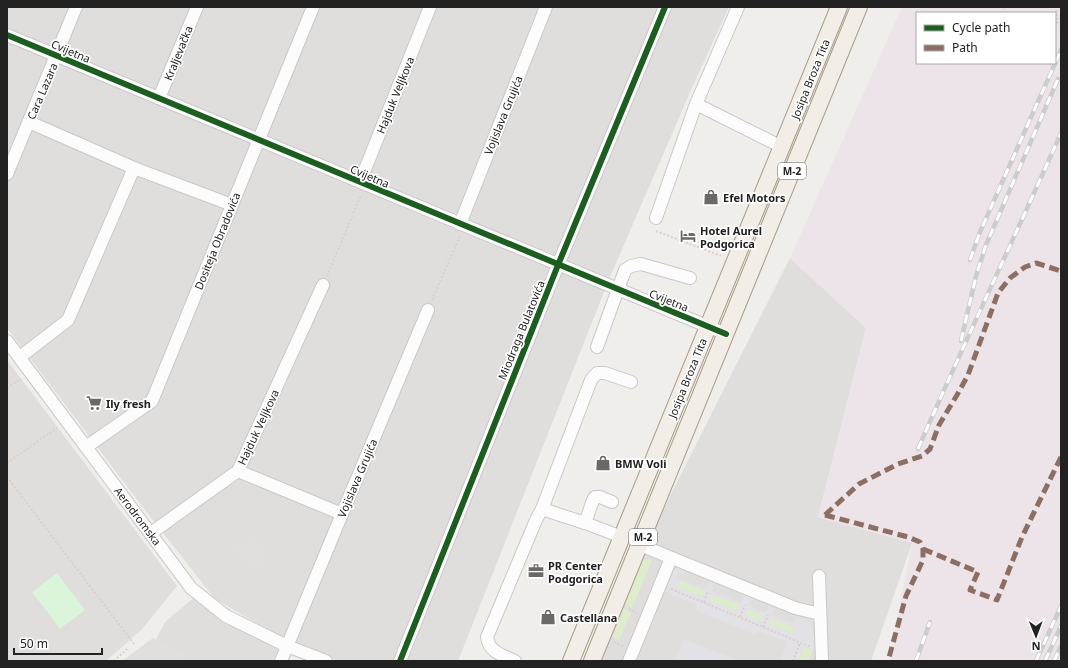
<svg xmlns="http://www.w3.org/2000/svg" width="1068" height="668" font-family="'Noto Sans',sans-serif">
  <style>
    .residential { fill: #dfdedc }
    .industrial { fill: #ede4e9; fill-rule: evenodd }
    .grass { fill: #ddeccb }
    .park { fill: #daf5da }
    .parking { fill: #e0dfde }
    .plaza { fill: #e2e1e5; fill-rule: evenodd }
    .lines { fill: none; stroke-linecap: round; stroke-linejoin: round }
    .minor-casing { stroke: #c9c8c7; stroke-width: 14 }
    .major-casing { stroke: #a79c86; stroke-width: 18 }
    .path { stroke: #dccecd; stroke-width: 2; stroke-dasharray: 2 2; stroke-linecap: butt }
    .minor { stroke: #fdfcfc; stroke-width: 12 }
    .major { stroke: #f3ede7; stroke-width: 16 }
    .rail-casing { stroke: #ccc; stroke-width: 4.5 }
    .rail { stroke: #fff; stroke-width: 3; stroke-dasharray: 9; stroke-linecap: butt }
    .quiet { stroke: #8d6e63; stroke-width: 5; stroke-dasharray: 10 5; stroke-linecap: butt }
    .cycleway-casing { stroke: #fff; stroke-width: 8 }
    .cycleway { stroke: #1b5e20; stroke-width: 6 }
    .labels { text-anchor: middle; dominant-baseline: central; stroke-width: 3.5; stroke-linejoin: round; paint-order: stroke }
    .shield { fill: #fff; stroke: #646464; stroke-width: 1 }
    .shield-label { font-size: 10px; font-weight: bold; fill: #222 }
    .street-label { font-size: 11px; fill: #222; stroke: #fff }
    .poi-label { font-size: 11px; font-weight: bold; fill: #222; stroke: #fff; text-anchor: start }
  </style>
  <rect width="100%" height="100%" fill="#f0eeeb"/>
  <g class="residential">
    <polygon points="7,7 729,7 691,90 610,277 458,661 338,661 298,647 215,599 141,505 7,328"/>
    <polygon points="790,258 866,328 818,517 912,543 871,661 602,661 652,532"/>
    <polygon points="7,360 177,586 142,629 106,661 7,661"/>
    <polygon points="196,596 278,650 273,661 190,661 154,643 165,622"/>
  </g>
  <path class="industrial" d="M902,7h159v654h-172l23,-118 -94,-26 48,-189 -76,-70zM917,13h138v50h-138z"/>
  <g class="grass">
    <polygon points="646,559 652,560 632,608 624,604 642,561"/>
    <polygon points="680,580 705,591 702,597 677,587"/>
    <polygon points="711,594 740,605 737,611 709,600"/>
    <polygon points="623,608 631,612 619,640 613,637"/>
    <polygon points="748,609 764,616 762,621 745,615"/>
    <polygon points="770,618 795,628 793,634 768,624"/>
    <polygon points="804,647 813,650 808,661 798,661"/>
  </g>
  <polygon class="park" points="57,573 85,610 60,629 32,592"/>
  <g class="parking">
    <polygon points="252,535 267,550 259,573 233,549"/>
    <polygon points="153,638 200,661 122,661"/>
  </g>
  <g class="plaza">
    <path d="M677,568l9,1 -3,6 -6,-3v4l3,3 26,10 4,-9 5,2 -3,9 29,12 3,-9 8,3 -3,9 17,7 4,-9 5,2 -3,9 22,9 3,-8 7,3 7,5 2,5 2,21 -11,-3 -6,14h-18l7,-19 -29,-11 -2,4 -61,-25 2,-5 -34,-14 9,-20zM680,581l25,10 -3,6 -25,-10zM711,594l29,11 -3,6 -28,-11zM748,609l16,7 -2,5 -16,-6zM770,618l25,10 -2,6 -25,-10z"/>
    <polygon points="684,639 739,661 675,661"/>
  </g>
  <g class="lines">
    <defs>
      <g id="minor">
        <polyline points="7,35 726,334"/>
        <polyline points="159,98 197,7"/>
        <polyline points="696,104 738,7"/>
        <polyline points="29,122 134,168"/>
        <polyline points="7,174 76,7"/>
        <polyline points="360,182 430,7"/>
        <polyline points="656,218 696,104 782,147"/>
        <polyline points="460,224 546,7"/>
        <polyline points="7,341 191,588 226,616 287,646 326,661"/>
        <polyline points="597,347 625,270 631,266 641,264 690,278"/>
        <polyline points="20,357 68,320 134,168 232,205"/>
        <polyline points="86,447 152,401 313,7"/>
        <polyline points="238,471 342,514"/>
        <polyline points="542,509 585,523 622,537"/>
        <polyline points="585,523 593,500 595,497 600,497 612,502"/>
        <polyline points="151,533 238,471 323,285"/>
        <polyline points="640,545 795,608 820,614"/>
        <polyline points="819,576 822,661"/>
        <polyline points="281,661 342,514 428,310"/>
        <polyline points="400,661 558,265 665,7"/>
        <path d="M515,661c-12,-6 -26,-8 -28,-24l49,-117 6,-11 49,-129 6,-7h8l26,9"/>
        <polyline points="629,661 671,558"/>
      </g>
      <g id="major">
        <polyline points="571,661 839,7"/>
        <polyline points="592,661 859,7"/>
      </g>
    </defs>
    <use href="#minor" class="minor-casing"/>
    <use href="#major" class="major-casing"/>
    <g class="path">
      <polyline points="1004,7 1005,13"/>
      <polyline points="1055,27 1058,21 1056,7"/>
      <polyline points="1055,54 1057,59 1055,58"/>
      <polyline points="656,231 721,256"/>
      <polyline points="327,276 361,195"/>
      <polyline points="432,300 460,236"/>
      <polyline points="7,388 21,379"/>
      <polyline points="7,463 57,428"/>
      <polyline points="7,477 134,644"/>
      <polyline points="671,589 811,647"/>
      <polyline points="704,602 708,591"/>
      <polyline points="629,609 637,613"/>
      <polyline points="740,617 745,605"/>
      <polyline points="763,627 768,615"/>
      <polyline points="614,642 623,646"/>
      <polyline points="114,661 128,648"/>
      <polyline points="793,661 800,643"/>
    </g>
    <use href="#minor" class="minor"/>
    <use href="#major" class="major"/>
    <defs>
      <g id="rail">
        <polyline points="970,260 980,232 1061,50"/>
        <polyline points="961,341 976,276 986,245 1058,79"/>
        <path d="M918,449c46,-106 96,-210 143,-316"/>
        <polyline points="916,661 930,622"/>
        <polyline points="1036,661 1061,606"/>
        <polyline points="1045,661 1061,626"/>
        <polyline points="1054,661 1061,646"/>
      </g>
    </defs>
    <use href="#rail" class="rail-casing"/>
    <use href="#rail" class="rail"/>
    <g class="quiet">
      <polyline points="825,515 859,484 898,464 922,456 930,449 939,425 957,395 968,375 998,293 1010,278 1025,267 1036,263 1061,271"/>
      <polyline points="825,515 908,537 920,542 923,549 923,560 906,596 888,661"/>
      <polyline points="923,549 978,572 970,590 997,600 1022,537 1061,457"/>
    </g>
    <defs>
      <g id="cycleway">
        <polyline points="7,35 726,334"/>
        <polyline points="400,661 558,265 665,7"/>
      </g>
    </defs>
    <use href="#cycleway" class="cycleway-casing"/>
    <use href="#cycleway" class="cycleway"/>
  </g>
  <defs>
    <symbol id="shop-bare" viewBox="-9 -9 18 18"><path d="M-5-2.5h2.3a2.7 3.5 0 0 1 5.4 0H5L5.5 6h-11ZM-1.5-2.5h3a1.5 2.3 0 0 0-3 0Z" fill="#6a6968" stroke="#fff" stroke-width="2.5" paint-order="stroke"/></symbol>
    <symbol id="hotel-bare" viewBox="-9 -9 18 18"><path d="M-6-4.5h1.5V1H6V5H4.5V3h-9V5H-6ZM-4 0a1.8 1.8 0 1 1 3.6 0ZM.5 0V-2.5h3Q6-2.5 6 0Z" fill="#6a6968" stroke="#fff" stroke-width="2.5" paint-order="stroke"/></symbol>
    <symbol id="supermarket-bare" viewBox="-9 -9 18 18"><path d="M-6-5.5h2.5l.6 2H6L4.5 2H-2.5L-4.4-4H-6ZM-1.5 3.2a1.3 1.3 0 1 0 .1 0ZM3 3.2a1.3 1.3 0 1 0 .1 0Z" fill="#6a6968" stroke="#fff" stroke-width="2.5" paint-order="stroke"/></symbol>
    <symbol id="office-bare" viewBox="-9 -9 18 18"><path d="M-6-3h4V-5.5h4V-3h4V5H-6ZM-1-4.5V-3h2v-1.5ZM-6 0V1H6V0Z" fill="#6a6968" stroke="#fff" stroke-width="2.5" paint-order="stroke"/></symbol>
  </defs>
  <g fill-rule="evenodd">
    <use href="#shop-bare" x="700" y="186" width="22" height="22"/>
    <use href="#hotel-bare" x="677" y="225" width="22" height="22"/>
    <use href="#supermarket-bare" x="83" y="392" width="22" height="22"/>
    <use href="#shop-bare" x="592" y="452" width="22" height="22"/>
    <use href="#office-bare" x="525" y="560" width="22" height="22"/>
    <use href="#shop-bare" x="537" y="606" width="22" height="22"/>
  </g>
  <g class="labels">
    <g class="shield">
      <rect x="778" y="163" width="28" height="16" rx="3"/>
      <rect x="629" y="529" width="28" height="16" rx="3"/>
    </g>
    <g class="shield-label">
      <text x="792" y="171">M-2</text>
      <text x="643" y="537">M-2</text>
    </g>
    <g class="street-label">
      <text transform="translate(71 51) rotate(23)">Cvijetna</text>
      <text transform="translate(178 53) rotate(-68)">Kraljevačka</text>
      <text transform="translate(810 79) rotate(-68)">Josipa Broza Tita</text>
      <text transform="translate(42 91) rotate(-67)">Cara Lazara</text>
      <text transform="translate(395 95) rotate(-68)">Hajduk Veljkova</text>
      <text transform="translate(503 115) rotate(-68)">Vojislava Grujića</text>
      <text transform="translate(370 176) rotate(23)">Cvijetna</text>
      <text transform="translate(217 241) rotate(-68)">Dositeja Obradovića</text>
      <text transform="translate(669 300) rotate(22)">Cvijetna</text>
      <text transform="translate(521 330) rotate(-68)">Miodraga Bulatovića</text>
      <text transform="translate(687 378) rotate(-68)">Josipa Broza Tita</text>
      <text transform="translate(258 427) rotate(-65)">Hajduk Veljkova</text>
      <text transform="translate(357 478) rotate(-67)">Vojislava Grujića</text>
      <text transform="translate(138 516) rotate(53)">Aerodromska</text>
    </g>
    <g class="poi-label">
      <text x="723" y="197">Efel Motors</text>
      <text x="700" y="230">Hotel Aurel<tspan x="700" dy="13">Podgorica</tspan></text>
      <text x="106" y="403">Ily fresh</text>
      <text x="615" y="463">BMW Voli</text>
      <text x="548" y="565">PR Center<tspan x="548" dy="13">Podgorica</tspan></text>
      <text x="560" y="617">Castellana</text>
    </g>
  </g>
  <rect width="1068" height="668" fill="none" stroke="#222222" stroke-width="16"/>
  <rect x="916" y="12" width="140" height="52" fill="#ffffff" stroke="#a7a7a7"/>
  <rect x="924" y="25" width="20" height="6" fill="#1b5e20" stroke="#a7a7a7"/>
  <text x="952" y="32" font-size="12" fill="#222222">Cycle path</text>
  <rect x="924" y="45" width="20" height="6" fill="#8d6e63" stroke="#a7a7a7"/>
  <text x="952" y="52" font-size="12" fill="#222222">Path</text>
  <g transform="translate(1036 636) rotate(179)" stroke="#ffffff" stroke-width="3" paint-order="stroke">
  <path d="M0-3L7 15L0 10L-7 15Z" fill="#222222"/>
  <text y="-6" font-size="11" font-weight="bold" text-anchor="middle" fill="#222222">N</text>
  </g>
  <path d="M14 648v6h88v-6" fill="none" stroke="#222222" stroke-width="2"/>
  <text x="20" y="648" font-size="12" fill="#222222" stroke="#ffffff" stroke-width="3" paint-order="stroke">50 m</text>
</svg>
